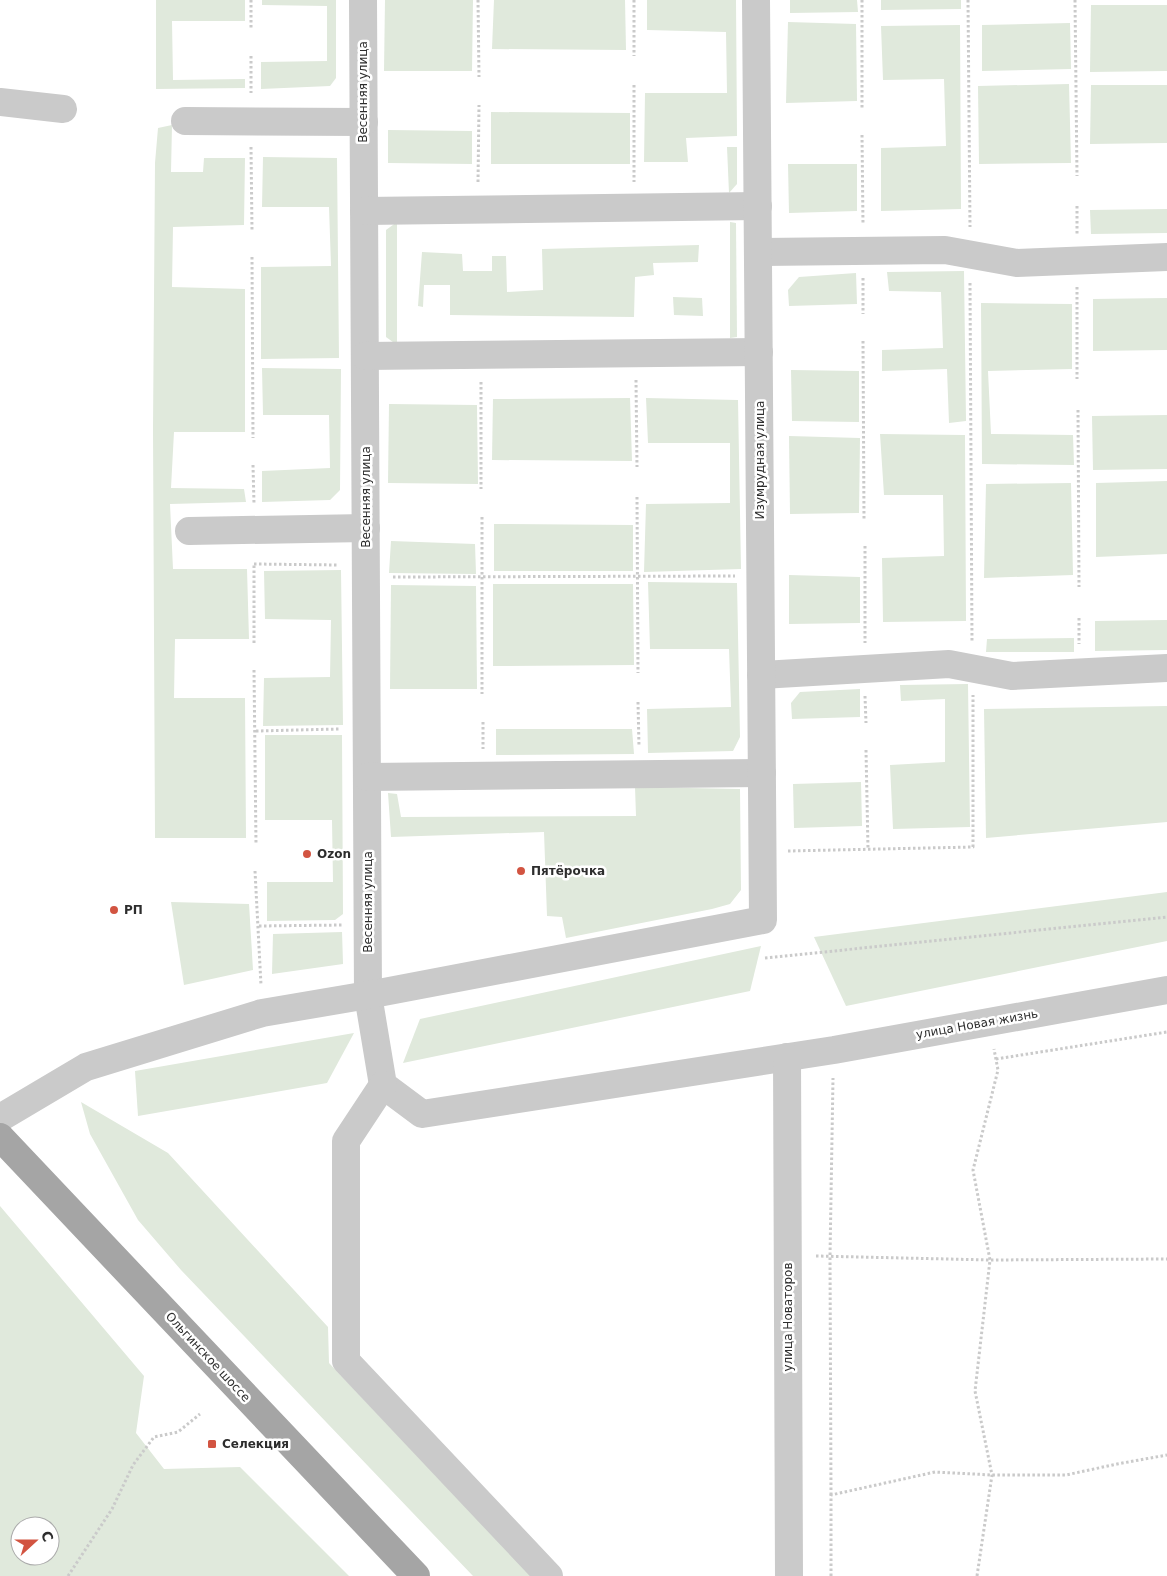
<svg xmlns="http://www.w3.org/2000/svg" width="1167" height="1576" font-family="'DejaVu Sans',sans-serif">
  <style>
    .green { fill: #e0e9dc; fill-rule: evenodd }
    .lines { fill: none; stroke-linecap: round; stroke-linejoin: round }
    .path { stroke: #cacaca; stroke-width: 3; stroke-dasharray: 2.5 2.5; stroke-linecap: butt }
    .minor { stroke: #cacaca; stroke-width: 28 }
    .major { stroke: #a5a5a5; stroke-width: 28 }
    .poi-dot { fill: #d25441; stroke: #fff; stroke-width: 2 }
    .labels { text-anchor: middle; dominant-baseline: central; stroke-width: 5; stroke-linejoin: round; paint-order: stroke }
    .street-label { font-size: 12px; fill: #2d2d2d; stroke: #fff }
    .poi-label { font-size: 12px; font-weight: bold; fill: #2d2d2d; stroke: #fff; text-anchor: start }
  </style>
  <rect width="100%" height="100%" fill="#fff"/>
  <g class="green">
    <polygon points="156,0 245,0 245,21 172,21 173,80 245,79 245,88 156,89"/>
    <polygon points="262,0 336,0 336,78 330,86 261,89 261,62 327,61 327,6 262,5"/>
    <polygon points="385,0 473,0 472,71 384,71"/>
    <polygon points="494,0 625,0 626,50 492,49"/>
    <polygon points="647,0 736,0 737,136 686,138 688,162 644,162 645,93 727,93 726,32 647,30"/>
    <polygon points="790,0 857,0 858,12 790,13"/>
    <polygon points="881,0 961,0 961,9 881,10"/>
    <polygon points="1091,5 1167,5 1167,71 1090,72"/>
    <polygon points="788,22 856,24 857,101 786,103"/>
    <polygon points="1070,23 1071,69 982,71 982,25"/>
    <polygon points="960,25 961,209 881,211 881,148 946,146 944,79 883,80 881,26"/>
    <polygon points="1069,84 1071,163 979,164 978,86"/>
    <polygon points="1091,85 1167,85 1167,143 1090,144"/>
    <polygon points="491,112 630,113 630,164 491,164"/>
    <polygon points="172,125 171,172 203,172 204,158 245,158 244,225 173,227 172,287 245,289 245,432 174,432 171,488 244,489 246,502 170,504 173,569 247,569 249,639 175,639 174,698 245,698 246,838 155,838 153,430 155,163 158,128"/>
    <polygon points="388,130 472,131 472,164 388,163"/>
    <polygon points="727,147 737,147 737,184 729,193"/>
    <polygon points="263,157 337,158 339,358 261,359 261,267 331,266 329,207 262,207"/>
    <polygon points="788,164 857,164 857,211 789,213"/>
    <polygon points="1167,209 1167,233 1091,234 1090,210"/>
    <polygon points="397,222 397,345 386,337 386,230"/>
    <polygon points="730,222 736,223 737,337 730,338"/>
    <polygon points="699,245 698,262 653,263 654,275 635,277 634,317 450,315 450,285 424,285 423,307 418,306 422,252 462,254 463,271 492,271 492,256 506,256 507,292 543,290 542,249"/>
    <polygon points="964,271 966,421 949,423 947,369 882,371 882,350 943,348 941,292 889,291 887,272"/>
    <polygon points="856,273 857,304 789,306 788,290 799,277"/>
    <polygon points="673,297 702,298 703,316 674,315"/>
    <polygon points="1167,298 1167,350 1093,351 1093,299"/>
    <polygon points="981,303 1072,304 1072,369 988,371 991,434 1073,435 1074,465 982,464"/>
    <polygon points="262,368 341,369 340,490 330,500 262,502 262,471 330,468 329,415 263,415"/>
    <polygon points="791,370 859,371 859,422 792,421"/>
    <polygon points="630,398 632,461 492,460 493,399"/>
    <polygon points="646,398 738,400 741,569 644,572 646,504 730,503 730,443 648,443"/>
    <polygon points="389,404 477,405 478,484 388,483"/>
    <polygon points="1167,415 1167,469 1093,470 1092,416"/>
    <polygon points="880,434 965,435 966,621 883,622 882,558 944,556 943,495 884,495"/>
    <polygon points="789,436 860,438 859,513 790,514"/>
    <polygon points="1167,481 1167,554 1096,557 1096,483"/>
    <polygon points="1071,483 1073,575 984,578 986,484"/>
    <polygon points="494,524 633,525 633,571 494,571"/>
    <polygon points="391,541 475,544 476,574 389,573"/>
    <polygon points="341,570 343,725 263,726 264,678 330,677 331,620 265,619 264,571"/>
    <polygon points="789,575 860,577 860,623 789,624"/>
    <polygon points="648,582 737,583 740,737 733,751 648,753 647,709 731,707 729,649 650,649"/>
    <polygon points="493,584 633,584 634,665 493,666"/>
    <polygon points="391,585 476,586 477,689 390,689"/>
    <polygon points="1167,620 1167,650 1095,651 1095,621"/>
    <polygon points="1074,638 1074,652 986,652 987,639"/>
    <polygon points="968,684 970,827 893,829 890,765 945,762 945,699 901,701 900,685"/>
    <polygon points="860,689 860,717 792,719 791,703 800,692"/>
    <polygon points="1167,706 1167,822 986,838 984,709"/>
    <polygon points="496,729 632,729 634,754 496,755"/>
    <polygon points="265,735 342,735 343,914 335,920 267,921 267,882 333,882 332,820 265,820"/>
    <polygon points="861,782 862,826 794,828 793,784"/>
    <polygon points="635,787 740,789 741,890 730,904 712,909 566,938 562,917 547,916 544,832 391,837 388,793 397,794 401,817 636,816"/>
    <polygon points="1167,892 1167,941 846,1006 814,937"/>
    <polygon points="171,902 249,904 253,970 184,985"/>
    <polygon points="342,932 343,964 272,974 273,934"/>
    <polygon points="761,946 750,991 403,1063 420,1019"/>
    <polygon points="354,1033 327,1083 138,1116 135,1071"/>
    <polygon points="81,1102 168,1153 328,1327 329,1363 531,1576 473,1576 181,1270 138,1220 90,1134"/>
    <path d="M0,1206l144,170 -8,57 28,36 76,-2 109,109h-349zM20,1526h30v30h-30z"/>
  </g>
  <g class="lines">
    <g class="path">
      <polyline points="251,0 251,30"/>
      <polyline points="478,0 479,77"/>
      <polyline points="634,0 634,56"/>
      <polyline points="862,0 862,108"/>
      <polyline points="968,0 970,227"/>
      <polyline points="1075,0 1077,176"/>
      <polyline points="251,56 251,93"/>
      <polyline points="634,85 634,182"/>
      <polyline points="862,135 863,224"/>
      <polyline points="251,147 252,230"/>
      <polyline points="478,182 479,105"/>
      <polyline points="1077,206 1077,234"/>
      <polyline points="252,257 253,438"/>
      <polyline points="863,278 863,314"/>
      <polyline points="970,283 972,642"/>
      <polyline points="1077,287 1077,379"/>
      <polyline points="863,341 864,519"/>
      <polyline points="636,380 637,467"/>
      <polyline points="481,382 481,489"/>
      <polyline points="1078,410 1079,587"/>
      <polyline points="253,465 254,504"/>
      <polyline points="637,497 638,673"/>
      <polyline points="482,517 482,694"/>
      <polyline points="865,546 865,643"/>
      <polyline points="254,564 338,565"/>
      <polyline points="393,577 735,576"/>
      <polyline points="1079,618 1079,644"/>
      <polyline points="254,643 254,563"/>
      <polyline points="254,670 256,844"/>
      <polyline points="865,696 866,723"/>
      <polyline points="638,702 639,747"/>
      <polyline points="483,722 483,749"/>
      <polyline points="256,731 339,729"/>
      <polyline points="866,750 868,849"/>
      <polyline points="788,851 973,847 973,695"/>
      <polyline points="255,871 261,985"/>
      <polyline points="259,926 342,925"/>
      <polyline points="765,958 1167,917"/>
      <polyline points="996,1059 1167,1032"/>
      <polyline points="816,1256 990,1260 1167,1259"/>
      <polyline points="831,1495 830,1256 833,1078"/>
      <polyline points="68,1576 112,1509 133,1465 154,1437 178,1432 200,1414"/>
      <polyline points="831,1576 831,1495 935,1472 992,1475 1066,1475 1117,1464 1167,1455"/>
      <polyline points="977,1576 992,1475 975,1391 990,1260 973,1170 998,1070 994,1049"/>
    </g>
    <g class="minor">
      <polyline points="363,0 368,995 383,1085 422,1114 834,1050 1167,990"/>
      <polyline points="0,102 63,109"/>
      <polyline points="185,121 364,122"/>
      <polyline points="364,211 758,206"/>
      <polyline points="758,252 945,250 1017,263 1167,257"/>
      <polyline points="365,356 759,352"/>
      <polyline points="189,531 366,528"/>
      <polyline points="761,675 949,664 1012,676 1167,668"/>
      <polyline points="367,777 762,773"/>
      <polyline points="787,1057 789,1576"/>
      <polyline points="383,1085 346,1141 346,1361 549,1576"/>
      <polyline points="0,1118 86,1067 262,1013 368,995 763,920 756,0"/>
    </g>
    <polyline class="major" points="0,1137 416,1576"/>
  </g>
  <g class="poi-dot">
    <circle cx="307" cy="854" r="5"/>
    <circle cx="521" cy="871" r="5"/>
    <circle cx="114" cy="910" r="5"/>
    <rect x="207" y="1439" width="10" height="10" rx="2.5"/>
  </g>
  <g class="labels">
    <g class="street-label">
      <text transform="translate(363 92) rotate(-90)">Весенняя улица</text>
      <text transform="translate(760 460) rotate(-90)">Изумрудная улица</text>
      <text transform="translate(366 497) rotate(-90)">Весенняя улица</text>
      <text transform="translate(368 902) rotate(-90)">Весенняя улица</text>
      <text transform="translate(977 1024) rotate(-10)">улица Новая жизнь</text>
      <text transform="translate(788 1317) rotate(-90)">улица Новаторов</text>
      <text transform="translate(208 1357) rotate(47)">Ольгинское шоссе</text>
    </g>
    <g class="poi-label">
      <text x="317" y="854">Ozon</text>
      <text x="531" y="871">Пятёрочка</text>
      <text x="124" y="910">РП</text>
      <text x="222" y="1444">Селекция</text>
    </g>
  </g>
  <g transform="translate(35 1541) rotate(69)"><circle r="24" fill="#ffffff" stroke="#ababab"/>
  <path d="M0-4L9 19L0 12L-9 19Z" fill="#d25441"/>
  <text y="-8" font-size="14" font-weight="bold" text-anchor="middle" fill="#2d2d2d">С</text>
  </g>
</svg>
